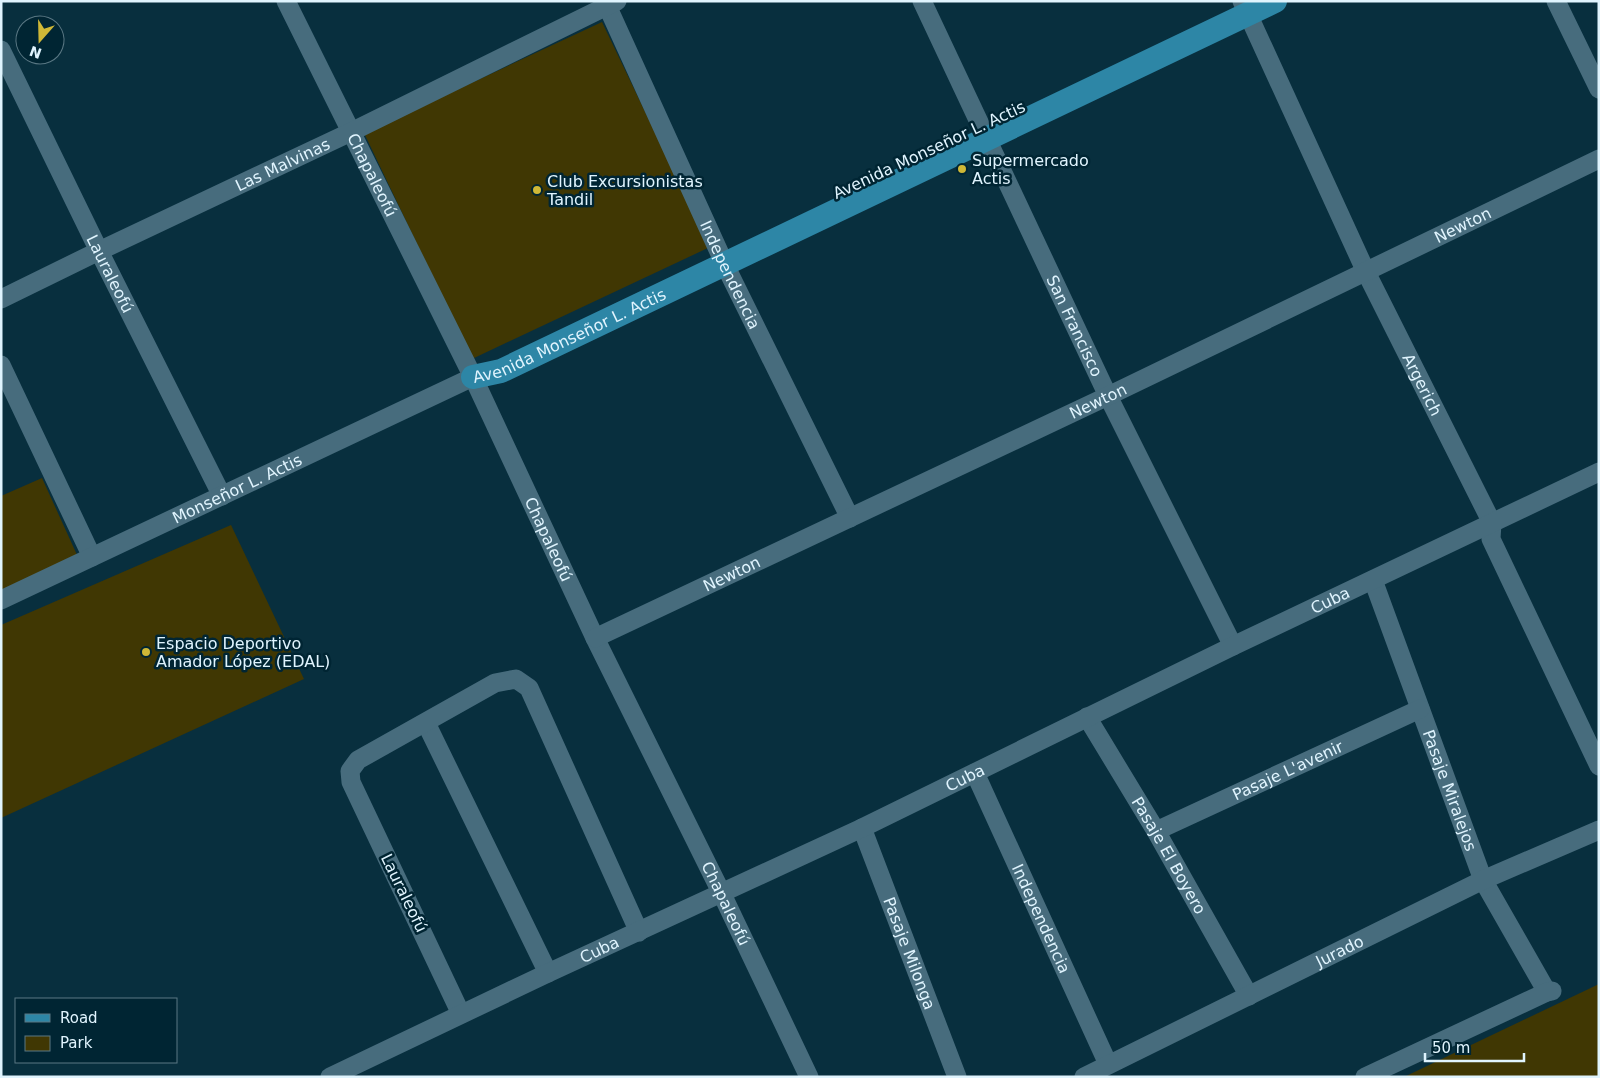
<svg xmlns="http://www.w3.org/2000/svg" width="1600" height="1078" font-family="'DejaVu Sans',sans-serif">
  <style>
    .green { fill: #403703 }
    .lines { fill: none; stroke-linecap: round; stroke-linejoin: round }
    .minor { stroke: #476c7d; stroke-width: 19 }
    .major { stroke: #2d86a6; stroke-width: 24 }
    .poi-dot { fill: #cfb837; stroke: #002533; stroke-width: 2 }
    .labels { text-anchor: middle; dominant-baseline: central; stroke-width: 5; stroke-linejoin: round; paint-order: stroke }
    .street-label { font-size: 16px; fill: #e0f4fe; stroke: #002533 }
    .poi-label { font-size: 16px; fill: #e0f4fe; stroke: #002533; text-anchor: start }
  </style>
  <rect width="100%" height="100%" fill="#082f3e"/>
  <g class="green">
    <polygon points="602,22 710,247 472,359 364,133"/>
    <polygon points="42,478 78,557 1,591 1,496"/>
    <polygon points="231,525 304,679 1,818 1,625"/>
    <polygon points="1599,984 1599,1077 1404,1077"/>
  </g>
  <g class="lines">
    <g class="minor">
      <path id="s1" d="M286,1l187,376 122,261 126,254 88,185"/>
      <path id="s2" d="M605,1l120,264 125,253"/>
      <path id="s3" d="M922,1l186,395 125,250"/>
      <path id="s4" d="M1242,1l124,271 126,251 -1,16 108,227"/>
      <polyline points="1556,1 1599,89"/>
      <path id="s5" d="M1,50l98,201 123,245"/>
      <path id="s6" d="M1,299l98,-48 252,-119 266,-131"/>
      <polyline points="1,365 92,557"/>
      <path id="s7" d="M1373,580l110,300 64,112"/>
      <path id="s8" d="M1,600l472,-223"/>
      <path id="s9" d="M595,638l513,-242 491,-237"/>
      <path id="s10" d="M1087,717l69,114 93,165"/>
      <polyline points="426,723 548,973"/>
      <path id="s11" d="M975,773l133,291"/>
      <path id="s12" d="M862,828l95,249"/>
      <path id="s13" d="M1156,831l264,-122"/>
      <polyline points="461,1014 351,782 350,771 358,760 495,683 516,679 529,688 639,932"/>
      <path id="s14" d="M330,1077l218,-104 314,-145 371,-182 366,-174"/>
      <path id="s15" d="M1084,1077l399,-197 116,-50"/>
      <polyline points="1365,1077 1547,992 1552,991"/>
    </g>
    <path class="major" id="s16" d="M473,377l28,-6 774,-370"/>
  </g>
  <g class="poi-dot">
    <circle cx="962" cy="169" r="5"/>
    <circle cx="537" cy="190" r="5"/>
    <circle cx="146" cy="652" r="5"/>
  </g>
  <g class="labels">
    <g class="street-label">
      <text transform="translate(929 150) rotate(-25)">Avenida Monseñor L. Actis</text>
      <text stroke="none"><textPath href="#s6" startOffset="312">Las Malvinas</textPath></text>
      <text stroke="none"><textPath href="#s1" startOffset="194">Chapaleofú</textPath></text>
      <text stroke="none"><textPath href="#s9" startOffset="961">Newton</textPath></text>
      <text stroke="none"><textPath href="#s5" startOffset="249">Lauraleofú</textPath></text>
      <text stroke="none"><textPath href="#s2" startOffset="301">Independencia</textPath></text>
      <text stroke="none"><textPath href="#s3" startOffset="359">San Francisco</textPath></text>
      <text stroke="none"><textPath href="#s16" startOffset="105">Avenida Monseñor L. Actis</textPath></text>
      <text stroke="none"><textPath href="#s4" startOffset="424">Argerich</textPath></text>
      <text stroke="none"><textPath href="#s9" startOffset="556">Newton</textPath></text>
      <text stroke="none"><textPath href="#s8" startOffset="261">Monseñor L. Actis</textPath></text>
      <text stroke="none"><textPath href="#s1" startOffset="599">Chapaleofú</textPath></text>
      <text stroke="none"><textPath href="#s9" startOffset="151">Newton</textPath></text>
      <text stroke="none"><textPath href="#s14" startOffset="1108">Cuba</textPath></text>
      <text stroke="none"><textPath href="#s13" startOffset="145">Pasaje L'avenir</textPath></text>
      <text stroke="none"><textPath href="#s14" startOffset="702">Cuba</textPath></text>
      <text stroke="none"><textPath href="#s7" startOffset="224">Pasaje Miralejos</textPath></text>
      <text stroke="none"><textPath href="#s10" startOffset="161">Pasaje El Boyero</textPath></text>
      <text transform="translate(404 893) rotate(64)">Lauraleofú</text>
      <text stroke="none"><textPath href="#s1" startOffset="1004">Chapaleofú</textPath></text>
      <text stroke="none"><textPath href="#s11" startOffset="160">Independencia</textPath></text>
      <text stroke="none"><textPath href="#s14" startOffset="298">Cuba</textPath></text>
      <text stroke="none"><textPath href="#s15" startOffset="285">Jurado</textPath></text>
      <text stroke="none"><textPath href="#s12" startOffset="134">Pasaje Milonga</textPath></text>
    </g>
    <g class="poi-label">
      <text x="972" y="160">Supermercado<tspan x="972" dy="18">Actis</tspan></text>
      <text x="547" y="181">Club Excursionistas<tspan x="547" dy="18">Tandil</tspan></text>
      <text x="156" y="643">Espacio Deportivo<tspan x="156" dy="18">Amador López (EDAL)</tspan></text>
    </g>
  </g>
  <rect width="1600" height="1078" fill="none" stroke="#e0f4fe" stroke-width="5"/>
  <rect x="15" y="998" width="162" height="65" fill="#002533" stroke="#5a7884"/>
  <rect x="25" y="1014" width="25" height="8" fill="#2d86a6" stroke="#5a7884"/>
  <text x="60" y="1023" font-size="15" fill="#e0f4fe">Road</text>
  <rect x="25" y="1036" width="25" height="15" fill="#403703" stroke="#5a7884"/>
  <text x="60" y="1048" font-size="15" fill="#e0f4fe">Park</text>
  <g transform="translate(40 40) rotate(200)"><circle r="24" fill="#002533" stroke="#5a7884"/>
  <path d="M0-4L9 19L0 12L-9 19Z" fill="#cfb837"/>
  <text y="-8" font-size="14" font-weight="bold" text-anchor="middle" fill="#e0f4fe">N</text>
  </g>
  <path d="M1425 1053v8h99v-8" fill="none" stroke="#e0f4fe" stroke-width="2.5"/>
  <text x="1432" y="1053" font-size="15" fill="#e0f4fe" stroke="#002533" stroke-width="4" paint-order="stroke">50 m</text>
</svg>
